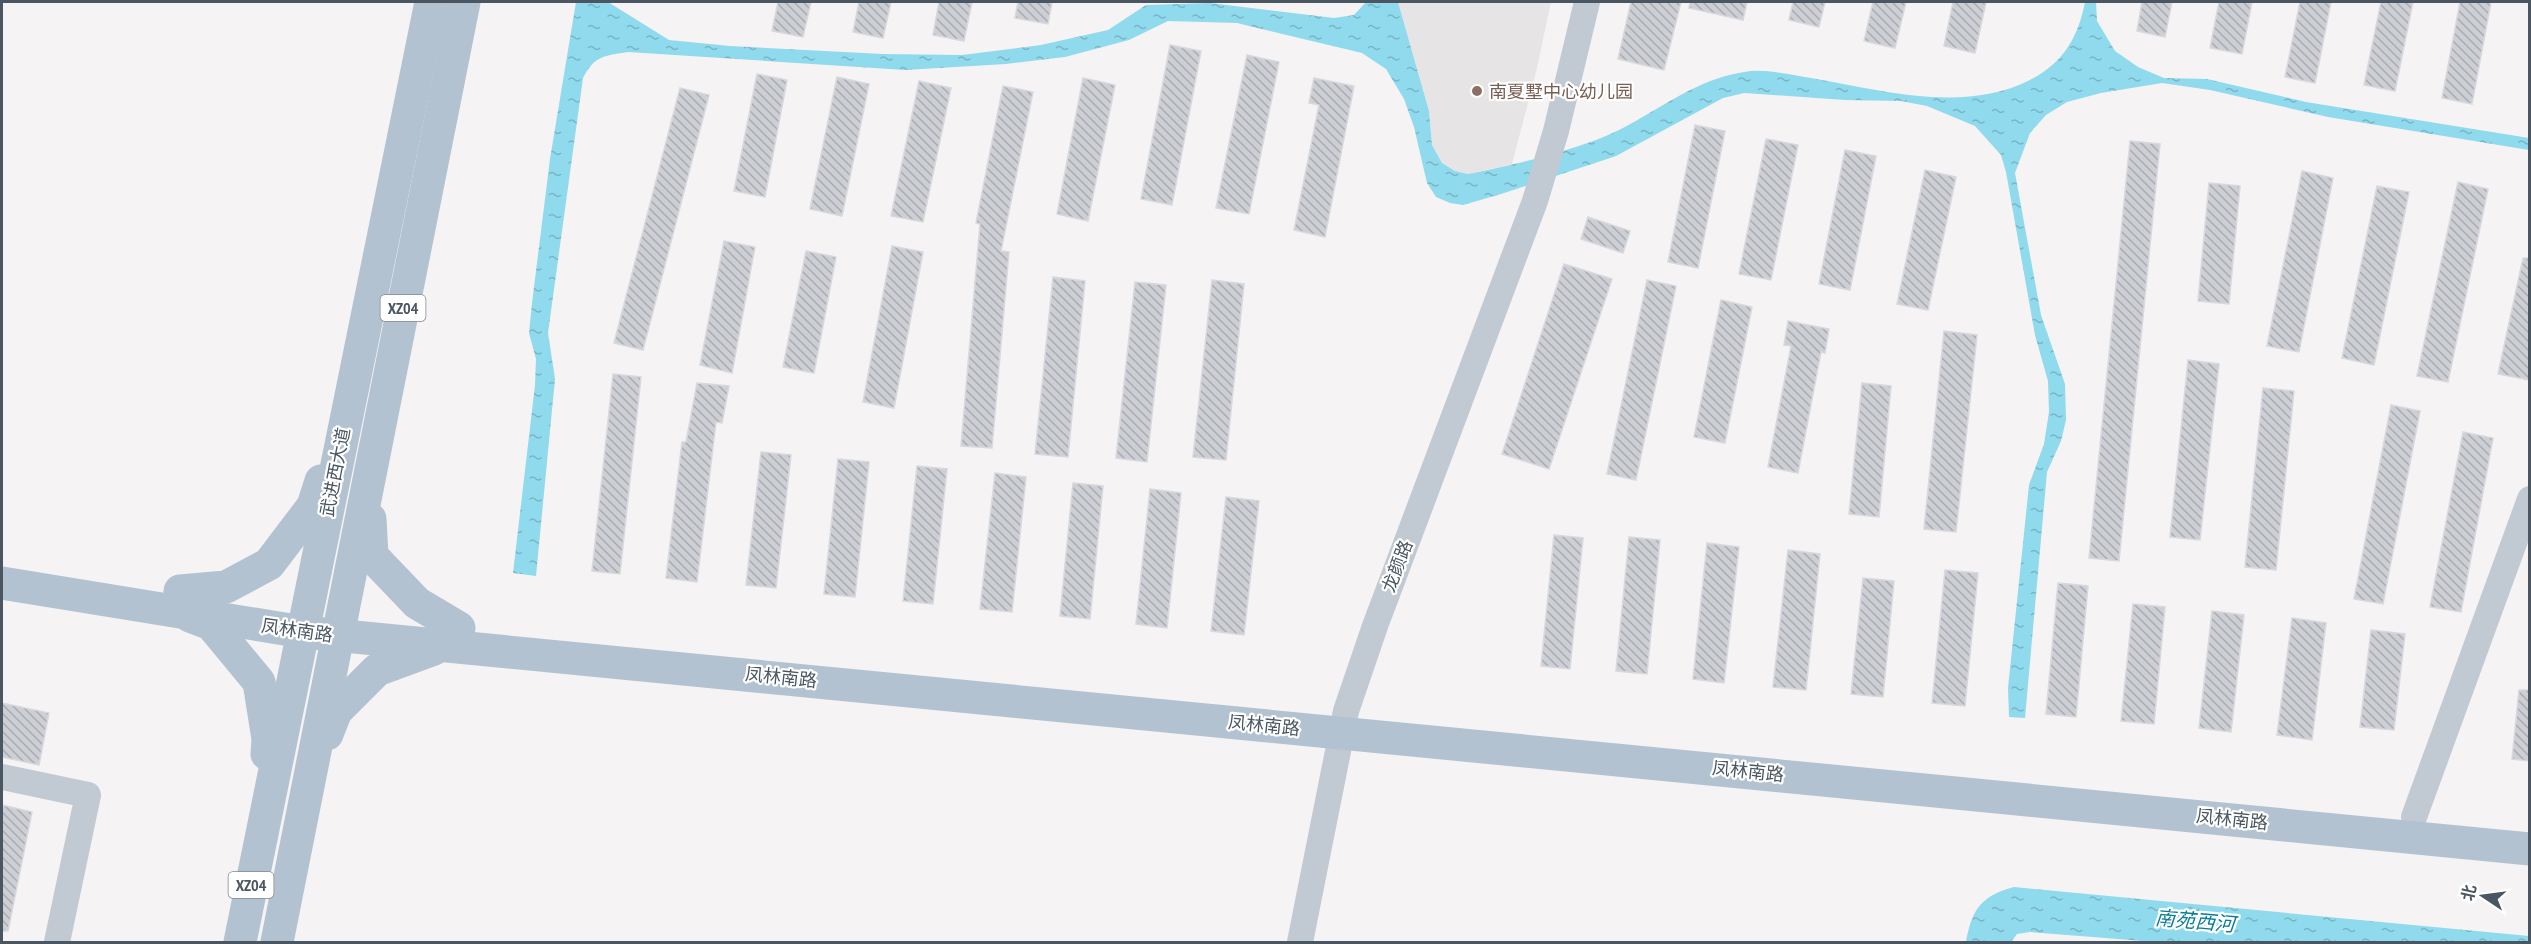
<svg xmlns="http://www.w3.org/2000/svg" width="2531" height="944" font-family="'PT Sans Narrow','Noto Sans SC',sans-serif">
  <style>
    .education { fill: #e6e4e5 }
    .water { fill: url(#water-ripples) }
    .building { fill: url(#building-back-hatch); stroke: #d7d9de; stroke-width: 1.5 }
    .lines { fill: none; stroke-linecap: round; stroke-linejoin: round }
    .minor { stroke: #c1cad2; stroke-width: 26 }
    .major { stroke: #b3c2d1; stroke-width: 33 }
    .education-dot { fill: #8d6e63; stroke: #fff; stroke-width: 2 }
    .labels { text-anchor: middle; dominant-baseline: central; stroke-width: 4.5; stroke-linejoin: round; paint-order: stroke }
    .shield { fill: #fff; stroke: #808990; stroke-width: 1.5 }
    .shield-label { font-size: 16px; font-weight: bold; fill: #4a5661 }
    .education-label { font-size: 18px; fill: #785e54; stroke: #fff; text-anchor: start }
    .street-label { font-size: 18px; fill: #4a5661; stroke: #fff }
    .water-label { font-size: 20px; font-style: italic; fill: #0c7c9b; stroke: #fff }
  </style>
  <defs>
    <pattern id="water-ripples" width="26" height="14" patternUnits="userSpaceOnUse" patternTransform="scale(1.5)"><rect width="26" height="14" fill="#90daee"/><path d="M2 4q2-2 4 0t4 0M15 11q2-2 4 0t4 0" fill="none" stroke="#78b4c4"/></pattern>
    <pattern id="building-back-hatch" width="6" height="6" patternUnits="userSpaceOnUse" patternTransform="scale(1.5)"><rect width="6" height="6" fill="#cdcfd5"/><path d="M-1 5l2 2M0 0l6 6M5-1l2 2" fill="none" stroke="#a8abb0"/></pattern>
  </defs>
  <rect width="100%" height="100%" fill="#f5f3f3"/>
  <polygon class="education" points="1398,2 1551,2 1536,72 1512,164 1468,174 1455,171 1442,163 1432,145 1429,111"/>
  <g class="water">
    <path d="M576,2h32l61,38 61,6 153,8 79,1 79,-10 67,-15 38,-25 64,-2 124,15 20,-3 12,-13h32l31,109 3,34 10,18 13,8 13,3c41,-8 88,-19 128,-34 50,-18 92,-60 148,-68 20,-4 47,3 67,6 70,12 152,36 219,2 33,-17 48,-42 55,-78h11l1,19 18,30 23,16 26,11 43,1 99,23 223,36v12l-201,-33 -118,-27 -48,-7 -61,10 -34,9 -21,13 -16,18 -15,40 26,142 24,69 1,36 -5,21 -14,31 -22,246 -16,-1 -1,-29 21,-203 15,-41 5,-32 -1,-31 -13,-46 -29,-163 -5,-17 -26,-29 -48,-20 -26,-5 -56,-1 -101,-7 -21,5 -107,58 -115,38 -38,11 -13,-2 -14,-6 -9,-14 -13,-56 -10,-28 -18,-30 -24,-16 -125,-30 -69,-2 -39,19 -64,17 -59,7 -101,6 -277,-18c-24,4 -33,3 -45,26l-35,255 7,46 -19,197 -23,-3 22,-188 1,-26 -7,-26 3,-30 18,-144z"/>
    <path d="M2014,887l515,49v6h-373l-126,-10 -13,2 -6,8h-45c6,-33 15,-46 48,-55z"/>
  </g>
  <g class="building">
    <polygon points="778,2 811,2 803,37 772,31"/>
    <polygon points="859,2 891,2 883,38 853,32"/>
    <polygon points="939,2 972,2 964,41 933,35"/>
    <polygon points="1018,2 1052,2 1048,24 1015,18"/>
    <polygon points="1631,2 1681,2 1664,70 1618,59"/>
    <polygon points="1690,2 1747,2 1743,20 1689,8"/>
    <polygon points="1793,2 1825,2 1819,27 1789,20"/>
    <polygon points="1873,2 1906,2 1895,48 1864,41"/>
    <polygon points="1953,2 1986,2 1975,53 1944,46"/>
    <polygon points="2142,2 2172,2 2165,37 2137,31"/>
    <polygon points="2219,2 2252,2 2242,54 2210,48"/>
    <polygon points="2300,2 2331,2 2315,83 2285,77"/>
    <polygon points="2381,2 2413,2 2395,91 2364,85"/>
    <polygon points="2460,2 2491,2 2472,104 2442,98"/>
    <polygon points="1170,45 1201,51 1172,205 1141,199"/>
    <polygon points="1247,55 1279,62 1249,214 1216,208"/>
    <polygon points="757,74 787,80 765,197 734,191"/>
    <polygon points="837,77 869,84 842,216 810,209"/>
    <polygon points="1083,78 1115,85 1088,221 1057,214"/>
    <polygon points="1314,78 1354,86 1325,237 1294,230 1319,105 1309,103"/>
    <polygon points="919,81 951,88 923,222 891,216"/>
    <polygon points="1003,86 1033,92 1001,251 1009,252 992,448 961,446 980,224 976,223"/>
    <polygon points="680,88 709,95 643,350 614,343"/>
    <polygon points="1695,125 1725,131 1698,268 1668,262"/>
    <polygon points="1766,139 1798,145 1771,280 1739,274"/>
    <polygon points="2130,141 2160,144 2119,561 2089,558"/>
    <polygon points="1845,150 1876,156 1850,290 1819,284"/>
    <polygon points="1925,170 1956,177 1928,310 1897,304"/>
    <polygon points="2302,171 2333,178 2299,352 2267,346"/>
    <polygon points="2458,182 2488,189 2448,382 2417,376"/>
    <polygon points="2209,183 2240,186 2229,304 2198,301"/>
    <polygon points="2377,186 2409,192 2374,365 2342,358"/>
    <polygon points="1588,217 1630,231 1623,253 1581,239"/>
    <polygon points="724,241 755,247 732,373 700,365"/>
    <polygon points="892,246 923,252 894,408 863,402"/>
    <polygon points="806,251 836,257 814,373 783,367"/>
    <polygon points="2523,258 2529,258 2529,380 2498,374"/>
    <polygon points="1564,264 1612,279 1549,469 1502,454"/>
    <polygon points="1053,277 1085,281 1068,457 1035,454"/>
    <polygon points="1212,280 1244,284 1226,460 1193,457"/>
    <polygon points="1647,280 1676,286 1636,480 1607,474"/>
    <polygon points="1135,282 1166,285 1147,462 1116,458"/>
    <polygon points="1721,300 1752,307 1725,443 1694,437"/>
    <polygon points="1788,321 1829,329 1825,353 1821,352 1798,473 1768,467 1791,346 1784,345"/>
    <polygon points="1944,331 1977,335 1956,532 1924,529"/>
    <polygon points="2188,360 2219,364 2200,540 2170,537"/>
    <polygon points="613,374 641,377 620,574 592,571"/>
    <polygon points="697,383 729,386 722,423 716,422 697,582 666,578 682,442 686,442"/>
    <polygon points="1862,383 1891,386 1879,517 1849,514"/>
    <polygon points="2263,388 2294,391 2276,570 2245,567"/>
    <polygon points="2391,405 2420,411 2383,604 2354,599"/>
    <polygon points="2463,432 2493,438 2461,612 2430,607"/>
    <polygon points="761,452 791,455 776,588 746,585"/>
    <polygon points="838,459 869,462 855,597 824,594"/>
    <polygon points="917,466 947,469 933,604 903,601"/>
    <polygon points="995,473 1026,477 1012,612 980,609"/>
    <polygon points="1073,483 1103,486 1090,619 1060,616"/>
    <polygon points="1150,489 1181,493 1167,628 1136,624"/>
    <polygon points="1226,497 1259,501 1244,635 1211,631"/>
    <polygon points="1554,535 1583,538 1570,669 1541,666"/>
    <polygon points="1629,537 1660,540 1647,674 1616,671"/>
    <polygon points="1707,543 1739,547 1724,683 1693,679"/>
    <polygon points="1788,550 1820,554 1806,690 1773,687"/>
    <polygon points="1945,570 1978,573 1965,706 1932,703"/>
    <polygon points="1863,578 1894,581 1883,697 1851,694"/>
    <polygon points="2058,583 2088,586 2076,717 2046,714"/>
    <polygon points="2133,604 2165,607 2154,724 2121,721"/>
    <polygon points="2212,611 2244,615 2231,732 2199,728"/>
    <polygon points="2292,618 2326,623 2312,740 2277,735"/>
    <polygon points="2371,630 2405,634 2394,730 2360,727"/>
    <polygon points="2519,690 2529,690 2529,761 2512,759"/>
    <polygon points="2,703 49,713 39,765 2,757"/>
    <polygon points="2,805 32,812 8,931 2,931"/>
  </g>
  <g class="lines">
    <g class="minor">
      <polyline points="2,777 88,795 57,942"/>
      <polyline points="2414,817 2530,499"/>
      <polyline points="1300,942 1346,711 1375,626 1535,201 1556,131 1587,2"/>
    </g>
    <g class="major">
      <polyline points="370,519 372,556 417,603 459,628"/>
      <polyline points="2,583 303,632 2530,849"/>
      <polyline points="180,591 226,587 269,564 313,506 321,481"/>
      <polyline points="190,616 211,624 259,682 268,739 267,754"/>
      <polyline points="327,734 336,711 377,670 434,649"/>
      <polyline points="240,942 431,2"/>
      <polyline points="277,942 464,2"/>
    </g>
  </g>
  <circle class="education-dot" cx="1477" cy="91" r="6"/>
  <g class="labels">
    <g class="shield">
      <rect x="380.5" y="295" width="45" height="26" rx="4.5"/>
      <rect x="228.5" y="872" width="45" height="26" rx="4.5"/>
    </g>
    <g class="shield-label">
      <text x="403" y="308">XZ04</text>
      <text x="251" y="885">XZ04</text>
    </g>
    <g class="education-label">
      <text x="1489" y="91">南夏墅中心幼儿园</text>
    </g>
    <g class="street-label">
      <text transform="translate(335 472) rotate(-79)">武进西大道</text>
      <text transform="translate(1397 566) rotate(-69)">龙颜路</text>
      <text transform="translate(297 630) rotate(8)">凤林南路</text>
      <text transform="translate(781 677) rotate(6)">凤林南路</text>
      <text transform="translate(1264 725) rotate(6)">凤林南路</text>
      <text transform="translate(1748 771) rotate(6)">凤林南路</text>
      <text transform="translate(2232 819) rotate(6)">凤林南路</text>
    </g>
    <g class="water-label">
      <text transform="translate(2195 921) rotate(5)">南苑西河</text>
    </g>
  </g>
  <rect width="2531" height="944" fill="none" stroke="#4a5661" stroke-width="6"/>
  <g transform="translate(2483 896) rotate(283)" stroke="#ffffff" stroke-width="4.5" paint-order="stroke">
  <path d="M0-4.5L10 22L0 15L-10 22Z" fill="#4a5661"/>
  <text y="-9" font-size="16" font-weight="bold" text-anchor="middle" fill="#4a5661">北</text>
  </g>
</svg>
